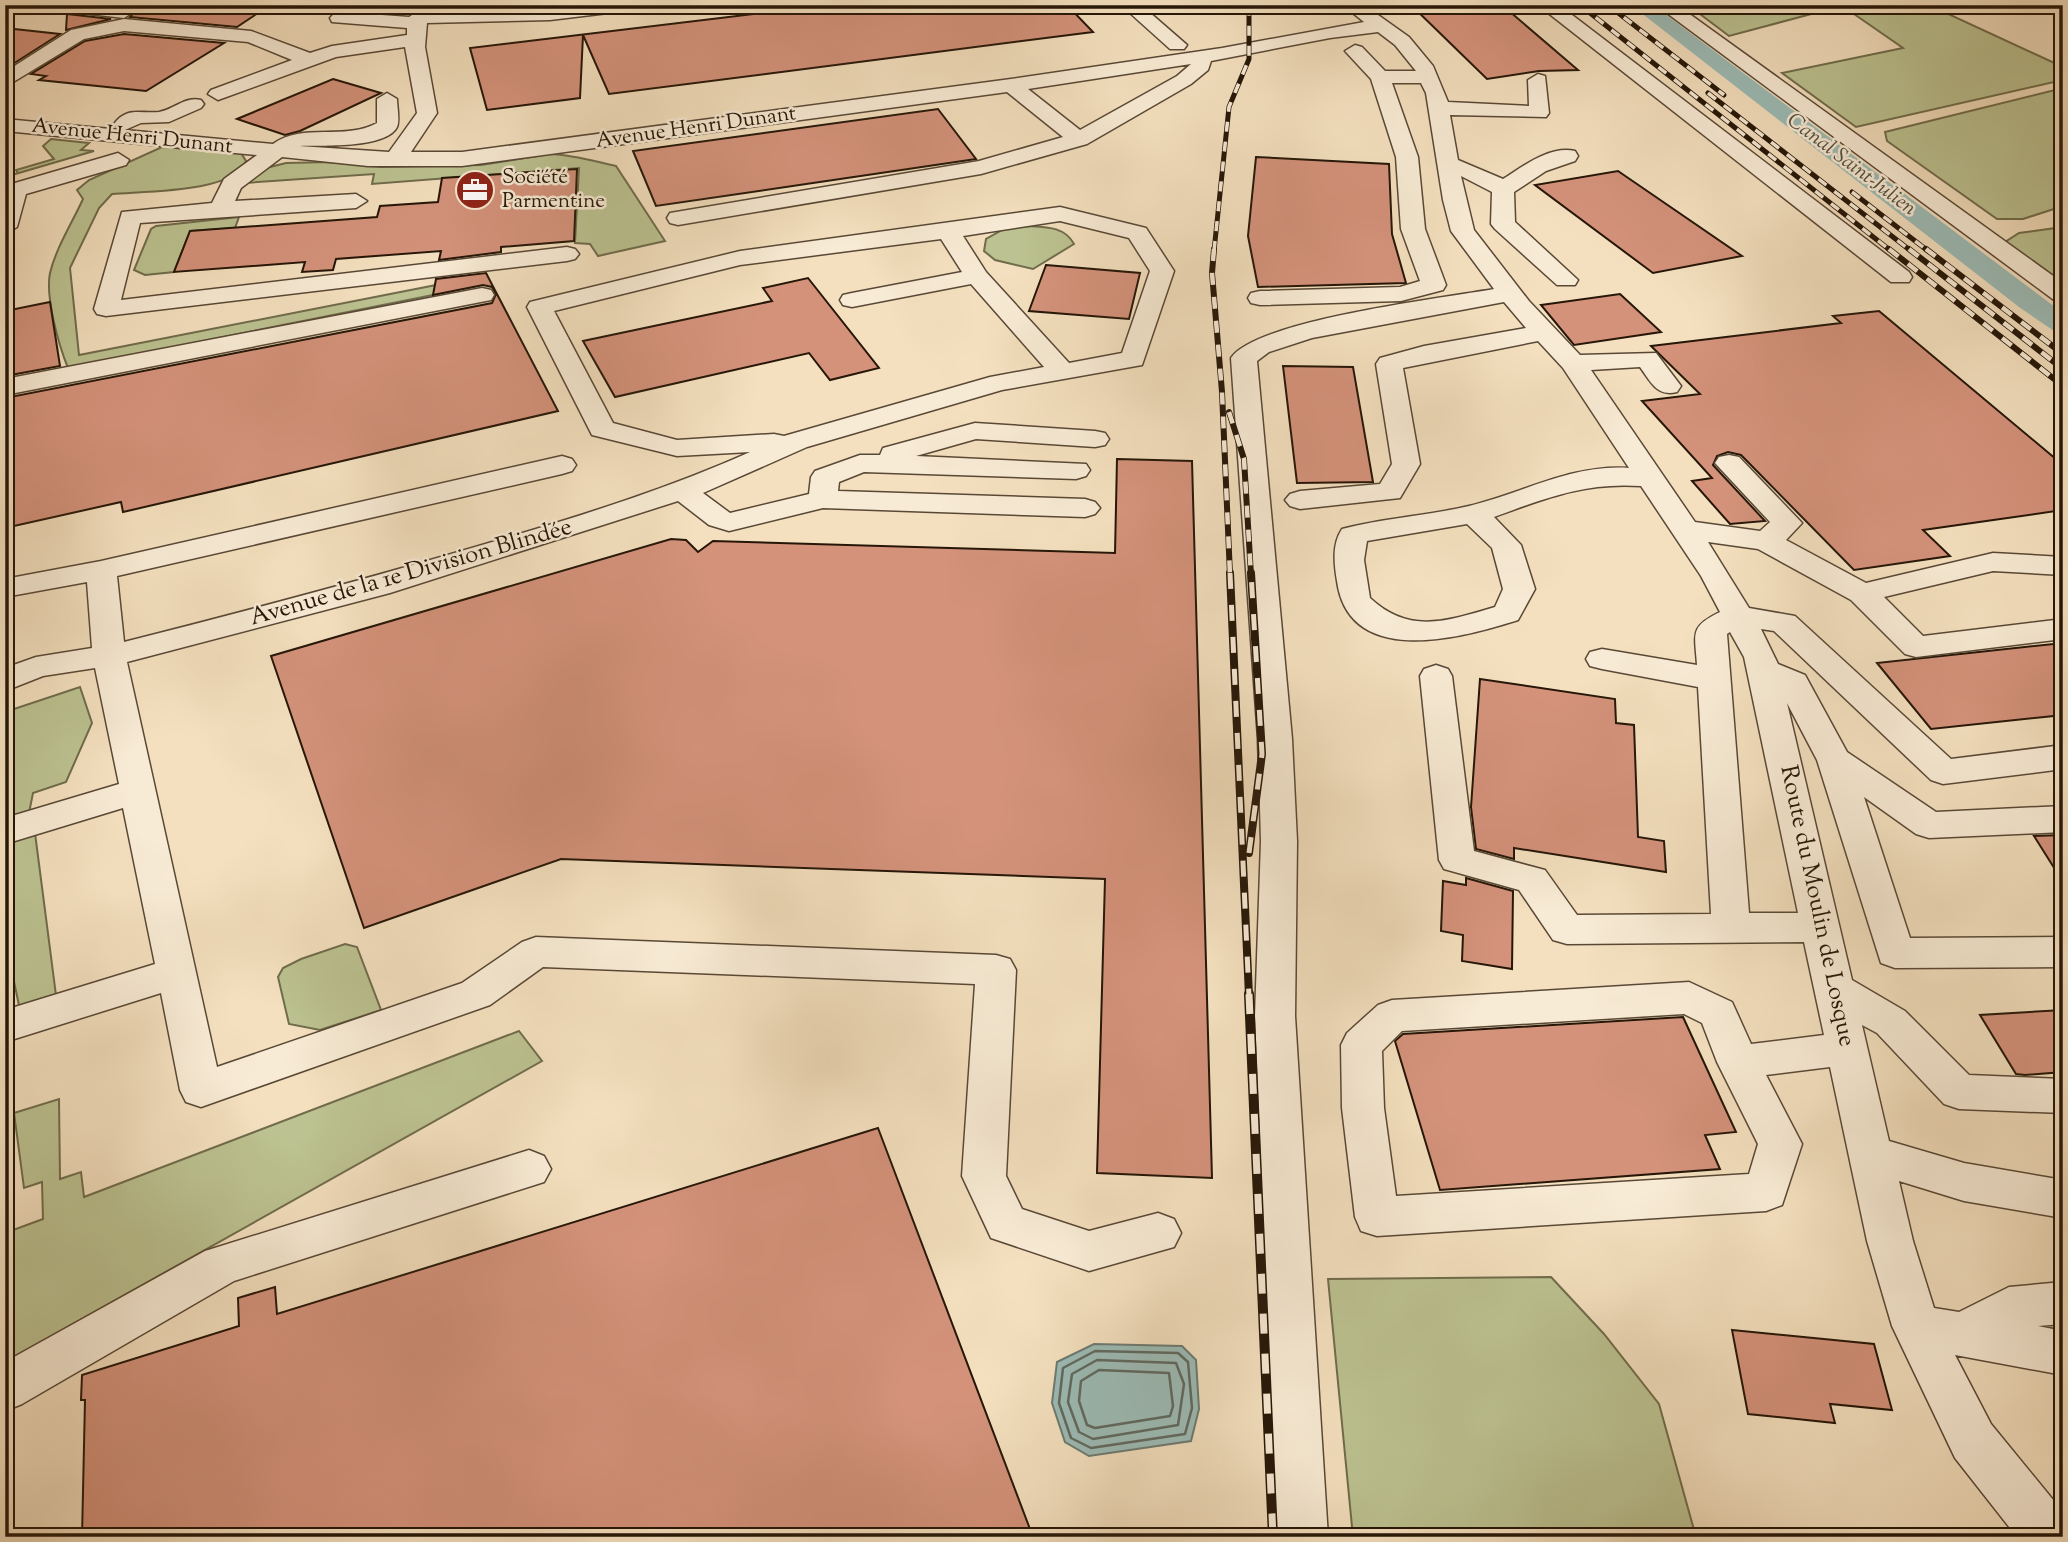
<svg xmlns="http://www.w3.org/2000/svg" width="2068" height="1542" font-family="'Sorts Mill Goudy',serif">
  <style>
    .green { fill: #bcc291; stroke: #706c4c; stroke-width: 2 }
    .water { fill: #9cbcb7; stroke: #6c7a71; stroke-width: 2 }
    .lines { fill: none; stroke-linecap: round; stroke-linejoin: round }
    .shore { stroke: #606960; stroke-width: 2.5 }
    .canal { fill: #9cbcb7; fill-rule: evenodd }
    .building { fill: #d4927b; stroke: #251608; stroke-width: 2 }
    .minor-casing { stroke: #594836; stroke-width: 3 }
    .minor { fill: #f8ebd5; fill-rule: evenodd }
    .rail-far3-casing { stroke: #251608; stroke-width: 5 }
    .rail-far2-casing { stroke: #251608; stroke-width: 6 }
    .rail-far1-casing { stroke: #251608; stroke-width: 8 }
    .rail-casing { stroke: #251608; stroke-width: 10 }
    .rail-far3 { stroke: #f8ebd5; stroke-width: 3.5; stroke-dasharray: 10; stroke-linecap: butt }
    .rail-far2 { stroke: #f8ebd5; stroke-width: 4.5; stroke-dasharray: 12; stroke-linecap: butt }
    .rail-far1 { stroke: #f8ebd5; stroke-width: 5; stroke-dasharray: 16; stroke-linecap: butt }
    .rail { stroke: #f8ebd5; stroke-width: 7; stroke-dasharray: 20; stroke-linecap: butt }
    .labels { text-anchor: middle; dominant-baseline: central; stroke-width: 5; stroke-linejoin: round; paint-order: stroke }
    .far-street-label { font-size: 21px; fill: #251608; stroke: #f8ebd5 }
    .far-water-label { font-size: 21px; font-style: italic; fill: #4f5045; stroke: #f8ebd5 }
    .far-poi-label { font-size: 21px; fill: #251608; stroke: #f8ebd5; text-anchor: start }
    .street-label { font-size: 24px; fill: #251608; stroke: #f8ebd5 }
  </style>
  <rect width="100%" height="100%" fill="#f4e0bf"/>
  <filter id="stains"><feTurbulence type="fractalNoise" baseFrequency=".00286" numOctaves="4"/><feColorMatrix values="0 0 0 0 .2 0 0 0 0 .09 0 0 0 0 .02 0 0 0 .5 -.17"/></filter>
  <radialGradient id="worn" r=".72"><stop offset=".6" stop-color="#630" stop-opacity="0"/><stop offset="1" stop-color="#630" stop-opacity=".3"/></radialGradient>
  <g class="green">
    <polygon points="1688,5 1845,5 1729,36"/>
    <polygon points="1892,5 1929,5 2063,67 2063,80 1856,127 1782,73 1903,48 1854,14"/>
    <polygon points="2063,88 2063,206 2023,219 1997,219 1887,141 1885,132"/>
    <polygon points="51,139 89,143 81,150 94,151 5,177 18,173 16,170 54,159 43,146"/>
    <path d="M162,147l79,6 5,8c-10,32 -104,30 -134,33l-13,14 -29,60 9,87 408,-80 1,9 -420,84c-9,-22 -23,-71 -18,-95 6,-25 22,-50 33,-74l-6,-9 12,-10z"/>
    <path d="M550,154c24,1 43,7 66,12l49,75 -67,15 -8,-12 -15,-1 4,-75 -207,16 2,-10 -130,9 22,-15 20,-5 44,-1 51,5 100,-2z"/>
    <polygon points="239,217 235,228 190,231 174,272 145,275 134,270 151,229 156,226"/>
    <path d="M1029,226c18,1 36,1 45,18l-41,25 -38,-9 -11,-9 2,-12 18,-10z"/>
    <polygon points="2063,227 2063,283 2005,242 2019,233"/>
    <polygon points="80,687 92,723 66,782 33,793 28,818 5,825 5,712"/>
    <polygon points="35,833 57,1003 21,1015 5,939 5,837"/>
    <polygon points="345,944 357,947 381,1010 320,1030 289,1024 278,977 283,968 301,959"/>
    <polygon points="519,1031 542,1061 5,1362 5,1233 43,1219 42,1182 24,1188 14,1113 59,1099 60,1179 81,1172 84,1197"/>
    <polygon points="1551,1277 1604,1334 1659,1404 1696,1537 1353,1537 1328,1279"/>
  </g>
  <polygon class="water" points="1094,1344 1182,1346 1196,1360 1199,1409 1191,1441 1089,1456 1065,1442 1052,1403 1057,1362"/>
  <g class="lines">
    <g class="shore">
      <polygon points="1095,1351 1178,1353 1188,1362 1192,1408 1185,1434 1091,1448 1071,1438 1059,1403 1063,1368"/>
      <polygon points="1097,1360 1176,1363 1184,1384 1178,1425 1093,1439 1079,1432 1068,1402 1072,1374"/>
      <polygon points="1099,1370 1169,1373 1173,1406 1170,1416 1095,1428 1087,1425 1079,1401 1081,1381"/>
    </g>
    <polygon class="canal" points="1631,5 1653,5 2063,313 2063,333 2054,331 2019,307"/>
  </g>
  <g class="building">
    <polygon points="127,5 270,5 237,27 130,17 135,11"/>
    <polygon points="829,5 1067,5 1093,32 609,94 583,35 580,98 487,110 470,48"/>
    <polygon points="1411,5 1502,5 1578,70 1539,71 1487,79"/>
    <polygon points="67,14 111,19 66,30"/>
    <polygon points="5,28 60,34 5,69"/>
    <polygon points="124,34 224,43 146,91 39,80 46,76 31,74 85,41"/>
    <polygon points="333,79 381,93 300,131 285,135 237,119"/>
    <polygon points="938,109 976,159 656,206 633,151"/>
    <polygon points="1256,157 1389,164 1392,234 1406,283 1258,287 1248,236"/>
    <polygon points="577,169 574,241 501,247 501,252 439,260 441,251 336,259 333,270 302,272 305,262 174,272 190,231 377,217 380,206 438,202 442,178"/>
    <polygon points="1618,171 1742,256 1653,273 1535,185"/>
    <polygon points="1046,265 1140,273 1129,319 1029,311"/>
    <polygon points="486,273 558,411 123,512 121,502 5,528 5,398 492,303 496,294 492,287 483,285 433,295 436,279"/>
    <polygon points="808,278 879,368 830,380 809,353 615,397 583,341 772,301 763,288"/>
    <polygon points="1620,294 1661,332 1574,345 1541,305"/>
    <polygon points="50,302 60,366 5,376 5,311"/>
    <polygon points="1879,311 2063,465 2063,510 1923,530 1950,556 1854,570 1741,455 1728,452 1717,456 1713,465 1765,521 1730,524 1692,481 1712,478 1642,401 1700,394 1651,346 1841,323 1833,316"/>
    <polygon points="1283,366 1353,367 1373,482 1297,483"/>
    <polygon points="1117,459 1192,461 1212,1178 1097,1173 1105,879 561,859 364,928 271,656 671,539 686,540 698,552 713,541 1115,553"/>
    <polygon points="2063,643 2063,715 1931,729 1877,663"/>
    <polygon points="1480,679 1615,699 1616,723 1634,725 1638,837 1664,841 1666,872 1514,848 1514,859 1476,849 1471,807"/>
    <polygon points="2063,835 2063,882 2034,836"/>
    <polygon points="1466,878 1513,891 1512,969 1462,961 1463,935 1441,931 1443,881 1466,885"/>
    <polygon points="2063,1010 2063,1072 2025,1075 2016,1074 1980,1015"/>
    <polygon points="1683,1017 1736,1132 1705,1135 1720,1169 1440,1190 1395,1041 1403,1034"/>
    <polygon points="878,1128 1033,1537 82,1537 85,1400 81,1400 82,1375 239,1326 238,1298 275,1287 277,1314"/>
    <polygon points="1732,1330 1874,1344 1892,1410 1830,1404 1835,1423 1748,1414"/>
  </g>
  <g class="lines">
    <defs>
      <g id="minor">
        <polygon points="45,5 131,8 133,12 124,18 54,10"/>
        <path d="M342,5h20l-7,8 54,4 9,-6 224,-6 -9,5 -83,10 -123,3 -2,24 12,66 -26,39h51l549,-73 211,-31 142,-26 -21,-17h21l45,32 24,29 15,36 81,4 -1,-26 10,-6 7,2 4,37 -3,4 -96,-2 8,45 45,19c19,-12 47,-34 72,-28l3,5 -3,5 -29,10 -32,21 1,30 63,58 -3,5h-18l-62,-56 -4,-5 1,-32 -31,-16 13,54 55,71 51,54 76,-2 25,33 -4,6c-20,5 -26,-10 -37,-25l-49,3 104,152 65,9 10,-9 -55,-59 4,-6 10,-2 10,2 63,66 -16,17 80,43 127,-30 70,4v18l-70,-4 -109,26 39,39 140,-17v20l-147,18 -11,-3 -54,-54 -93,-51 -50,-7 41,66 46,8 156,143 112,-14v24l-120,15 -12,-4 -157,-149 -13,-2 17,35 27,11 42,77 89,60 127,-6v26l-134,6 -13,-4 -52,-37 46,141 153,-1v30l-168,1 -14,-5 -64,-203 -30,-57 65,277 53,31 64,64 94,4v34l-104,-4 -15,-5 -67,-71 -15,-8 27,116 75,22 99,17v38l-99,-17 -65,-20 14,60 21,67 25,4 50,-25 54,-5v42l-25,2 25,5v44l-108,-20 36,69 72,88v25h-46l-62,-79 -63,-132 -25,-85 -37,-174 -64,8 36,69 -20,61 -16,6 -389,25 -16,-5 -6,-14 -13,-109 -1,-63 6,-12 31,-28 14,-5 297,-18 43,20 19,42 73,-9 -20,-93 -237,2 -14,-4 -34,-50 -75,-21 -5,-9 -19,-184 4,-7 12,-4 12,4 4,7 22,175 71,19 32,45 134,-1 -13,-227 -96,-18 -12,-3 -4,-7 4,-7 12,-3 95,16c-2,-32 -8,-38 23,-53l-19,-36 -60,-90c-56,-4 -95,12 -147,31l27,28 14,44 -17,31c-56,18 -169,49 -181,-39 -3,-18 -5,-37 5,-52 42,-11 85,-13 127,-23 54,-13 103,-42 160,-38l-66,-100 -25,-27 -135,27 17,96 -20,34 -100,11 -10,-3 -5,-6 5,-6 10,-3 80,-7 12,-20 -16,-100 4,-6 44,-12 102,-18 -22,-26 -192,36 -43,14 -12,9 35,378 5,102 -2,175 33,521h-52l-21,-521 6,-175 -3,-102 -27,-381c26,-38 213,-60 263,-69l-43,-58 -8,-31 -17,-107 -5,-10h-29l26,74 7,72 21,56 -3,5 -42,11 -141,4 -9,-2 -3,-5 3,-5 9,-2 140,-4 20,-6 -19,-52 -5,-72 -25,-78 -26,-28 10,-6 7,2 23,24h31l-21,-26 -17,-13 -48,6 -119,23 -3,9 -17,14 -104,60 -106,30 -303,51 -8,-2 -3,-5 3,-5 309,-52 84,-24 -56,-45 -545,74h-94l-86,-9 -41,31 -6,13 121,-7 11,7 -11,7 -216,15 -19,77 446,-53 8,2 4,5 -4,5 -8,2 -461,55 -9,-2 -3,-5 28,-97 90,-9 12,-24 33,-24 -252,-24v-12l116,11 -7,-6c13,-18 27,-10 45,-12 16,-3 26,-16 42,-12l3,4 -3,4 -32,14 -28,1 -16,7 148,14c30,-22 71,-3 104,-21v-24l10,-6 10,6c0,8 3,21 0,28 -11,22 -77,18 -98,19l90,6 28,-39 -12,-66 -69,10 -118,43 -10,-6 3,-4 81,-30 -44,-18 -124,-11 -40,8 -79,48v-15l66,-42 53,-11 127,12 59,22 22,-7 75,-11v-7l-75,-6 -2,-4zM1191,64l-14,12 -97,54 -52,-41zM1467,524l25,24 11,41 -8,18c-48,14 -85,28 -125,-9l-6,-38 3,-19zM1730,632l14,25 54,256h-49l-22,-279zM1684,1014l18,9 15,39 41,82 -9,30 -353,22 -12,-88 -2,-57 20,-20z"/>
        <polygon points="1121,5 1141,5 1187,45 1184,49 1170,49"/>
        <polygon points="1538,5 1559,5 1909,272 1912,277 1909,282 1891,282"/>
        <polygon points="1656,5 1677,5 2063,283 2063,302 2054,300"/>
        <polygon points="118,153 129,160 126,165 26,194 17,227 5,234 5,189 8,185"/>
        <path d="M1060,207l86,21 28,43 -32,94 -140,25 -195,57 -104,46 27,20 79,-19 2,-17 4,-6 45,-16h20l3,-7 92,-25 120,8 10,2 4,6 -4,6 -10,2 -119,-8 -60,17 170,8 4,6 -4,6 -10,3 -212,-7 -25,10 -1,9 247,8 10,3 5,6 -5,6 -10,3 -262,-9 -94,23 -20,-6 -31,-24 -288,92 -263,69 90,405 245,-84 60,-41 14,-5 460,18 14,4 6,11 -10,206 16,33 67,22 69,-18 16,6 7,14 -7,14 -85,24 -98,-33 -29,-62 13,-192 -432,-17 -53,38 -289,102 -15,-5 -6,-12 -19,-97 -156,49v-32l150,-46 -32,-156 -118,36v-26l114,-34 -24,-116 -52,8 -38,15v-23l31,-11 56,-9 -5,-66 -82,15v-18l96,-18 461,-105 10,3 4,6 -4,6 -10,3 -445,102 7,66c126,-32 251,-65 375,-102 85,-25 170,-52 251,-88l-73,4 -85,-21 -65,-128 3,-5 210,-51zM1060,221l69,17 21,33 -28,82 -53,10 -83,-91 -23,-36zM941,239l21,33 -110,21 -9,2 -3,5 3,5 9,2 119,-23 73,83 -54,10 -206,59 -10,-2 -97,6 -64,-17 -59,-112 186,-46z"/>
        <polygon points="482,288 491,290 494,295 491,300 5,395 5,379"/>
        <polygon points="529,1150 544,1156 551,1169 544,1182 234,1281 22,1404 5,1411 5,1362 205,1251"/>
      </g>
    </defs>
    <use href="#minor" class="minor-casing"/>
    <use href="#minor" class="minor"/>
    <defs>
      <g id="rail-far3">
        <polyline points="1580,5 1891,251"/>
        <polyline points="1608,5 1724,95"/>
        <polyline points="1708,93 1911,251"/>
        <polyline points="1852,192 1928,251"/>
        <polyline points="1214,251 1229,107 1249,59 1249,5"/>
      </g>
      <g id="rail-far2">
        <polyline points="1214,249 1212,273 1222,392 1230,575"/>
        <polyline points="1889,249 2063,386"/>
        <polyline points="1909,249 2063,369"/>
        <polyline points="1926,249 2063,354"/>
        <polyline points="1229,412 1244,459 1251,575"/>
      </g>
      <g id="rail-far1">
        <polyline points="1230,573 1249,996"/>
        <polyline points="1249,853 1262,754 1251,573"/>
      </g>
      <polyline id="rail" points="1249,994 1273,1537"/>
    </defs>
    <use href="#rail-far3" class="rail-far3-casing"/>
    <use href="#rail-far2" class="rail-far2-casing"/>
    <use href="#rail-far1" class="rail-far1-casing"/>
    <use href="#rail" class="rail-casing"/>
    <use href="#rail-far3" class="rail-far3"/>
    <use href="#rail-far2" class="rail-far2"/>
    <use href="#rail-far1" class="rail-far1"/>
    <use href="#rail" class="rail"/>
  </g>
  <defs>
    <symbol id="office-disc" viewBox="-11 -11 22 22"><circle r="9.5" fill="#8f2418" stroke="#f8ebd5"/><path d="M-6-3h4V-5.5h4V-3h4V5H-6ZM-1-4.5V-3h2v-1.5ZM-6 0V1H6V0Z" fill="#fff"/></symbol>
  </defs>
  <g fill-rule="evenodd">
    <use href="#office-disc" x="453" y="168" width="44" height="44"/>
  </g>
  <g class="labels">
    <g class="far-street-label">
      <text transform="translate(696 128) rotate(-8)">Avenue Henri Dunant</text>
      <text transform="translate(132 137) rotate(6)">Avenue Henri Dunant</text>
    </g>
    <g class="far-water-label">
      <text transform="translate(1851 165) rotate(37)">Canal Saint-Julien</text>
    </g>
    <g class="far-poi-label">
      <text x="502" y="178">Société<tspan x="502" dy="24">Parmentine</tspan></text>
    </g>
    <g class="street-label">
      <text transform="translate(411 573) rotate(-16)">Avenue de la 1e Division Blindée</text>
      <text transform="translate(1817 906) rotate(78)">Route du Moulin de Losque</text>
    </g>
  </g>
  <rect width="2068" height="1542" fill="none" stroke="#f4e0bf" stroke-width="28"/>
  <rect x="7" y="7" width="2054" height="1528" fill="none" stroke="#251608" stroke-width="3.5"/>
  <rect x="14" y="14" width="2040" height="1514" fill="none" stroke="#251608" stroke-width="2"/>
  <rect width="100%" height="100%" filter="url(#stains)"/>
  <rect width="100%" height="100%" fill="url(#worn)"/>
</svg>
